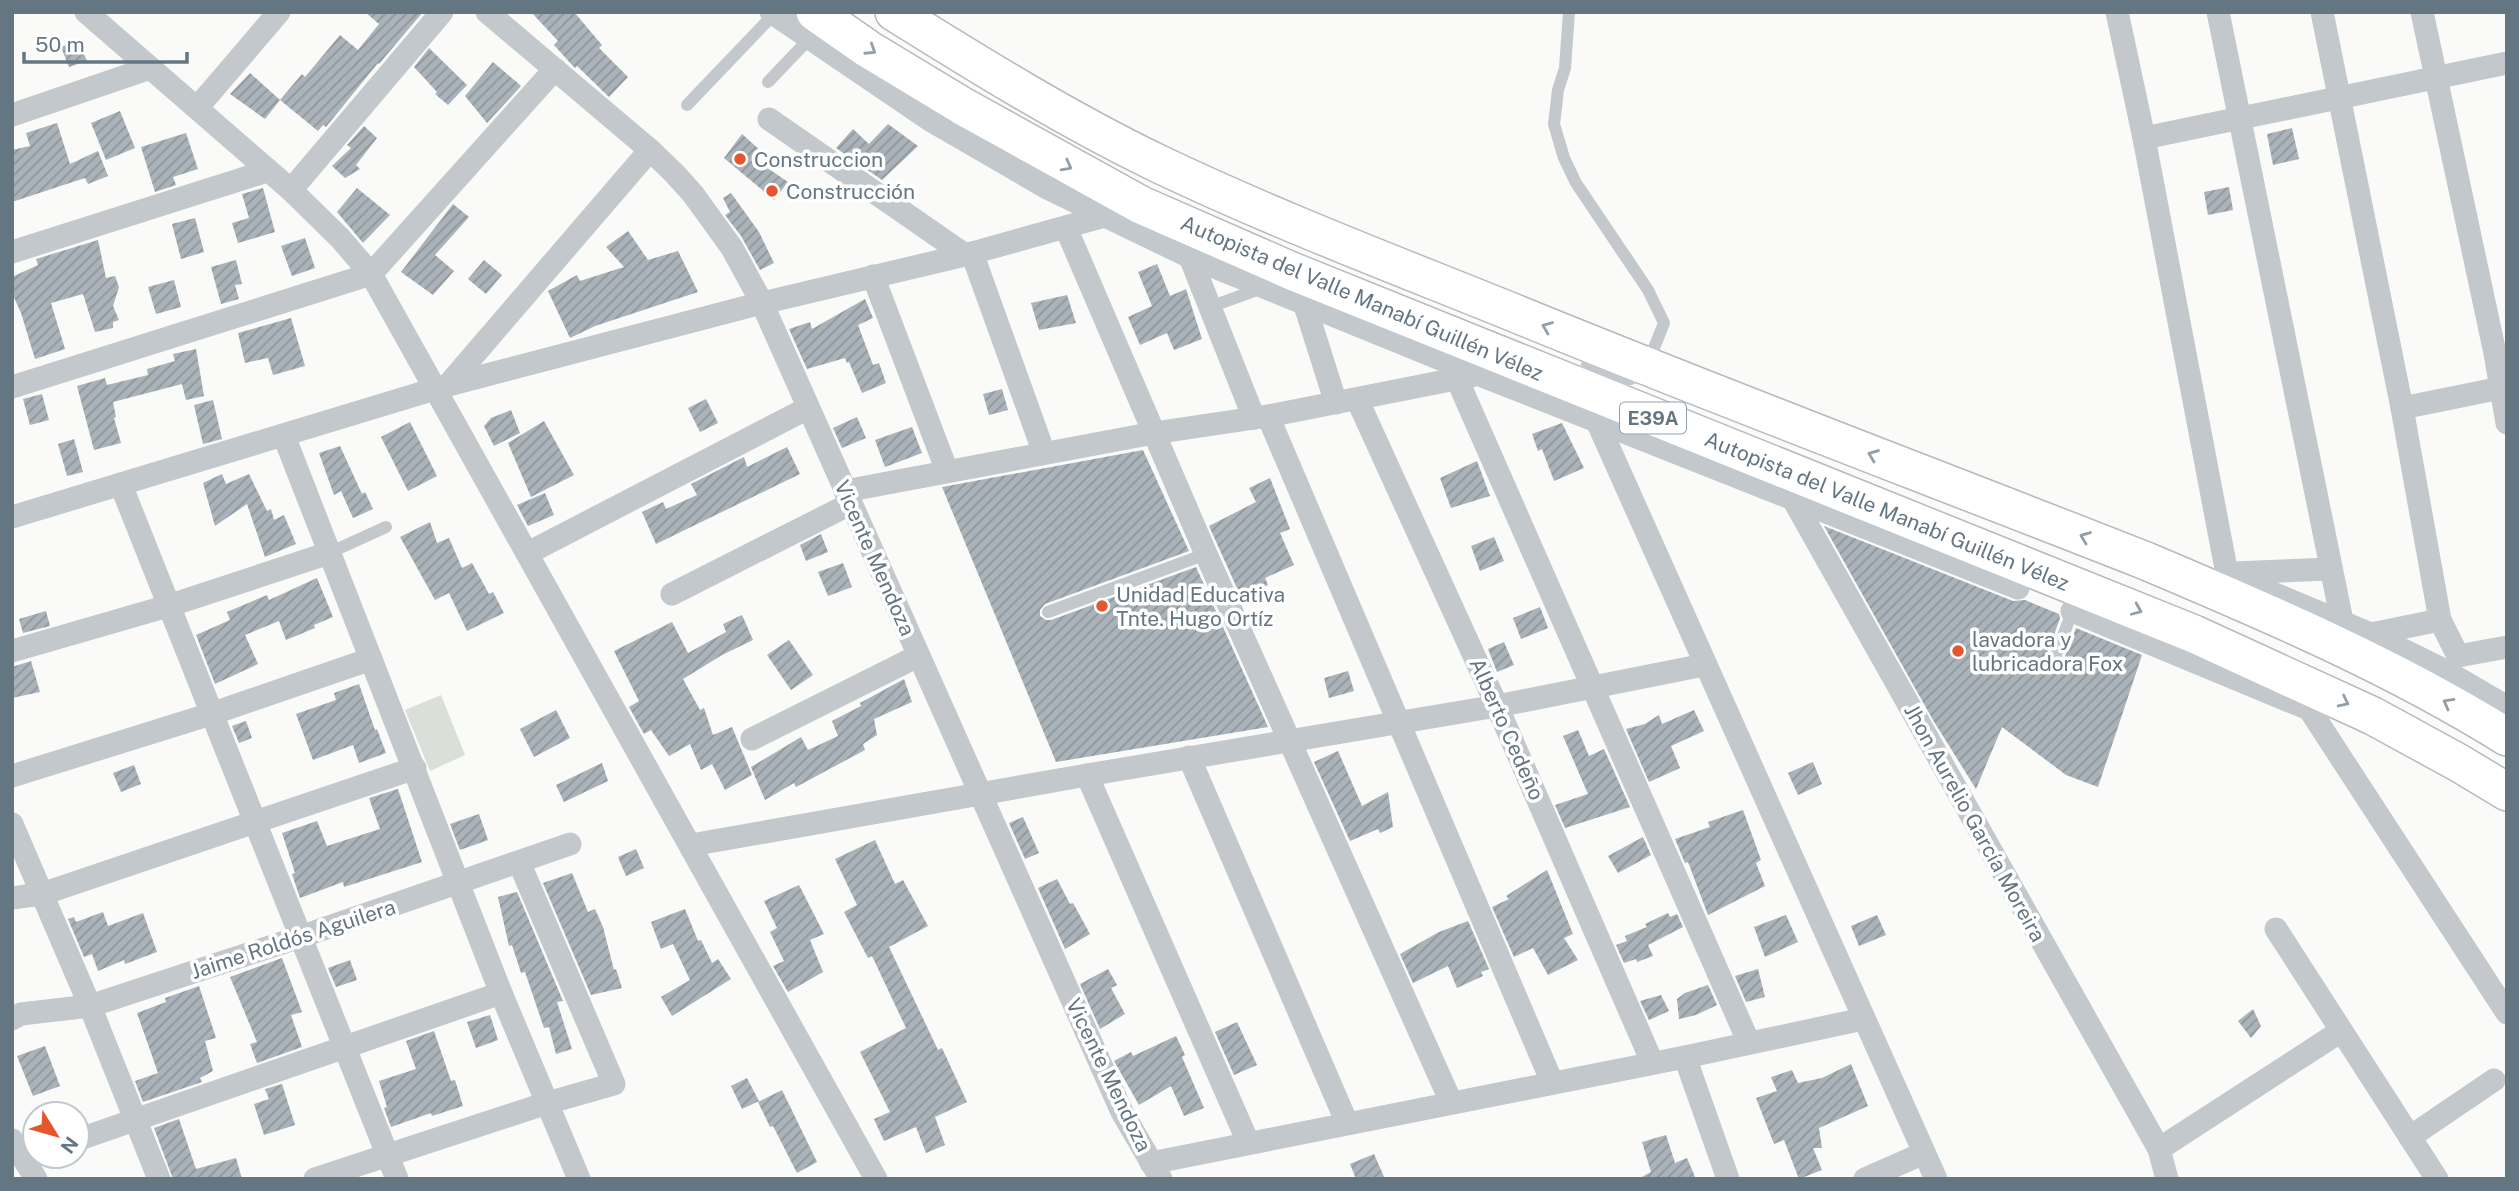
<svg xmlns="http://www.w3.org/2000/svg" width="2519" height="1191" font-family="'Public Sans',sans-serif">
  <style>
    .pitch { fill: #dadfd7 }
    .building { fill: url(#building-hatch) }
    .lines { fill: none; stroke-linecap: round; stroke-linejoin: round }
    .primary-casing { stroke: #b5babe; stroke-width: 40 }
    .service { stroke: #c3c8cc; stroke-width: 12 }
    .minor { stroke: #c3c8cc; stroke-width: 23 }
    .primary { stroke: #fff; stroke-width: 37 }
    .oneway { stroke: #939fa8 }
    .poi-dot { fill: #e4572e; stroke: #fff; stroke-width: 2.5 }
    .labels { text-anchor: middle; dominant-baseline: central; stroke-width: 7; stroke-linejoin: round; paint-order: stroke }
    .shield { fill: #fff; stroke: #939fa8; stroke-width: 2 }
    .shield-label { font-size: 19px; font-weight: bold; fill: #657683 }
    .poi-label { font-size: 21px; fill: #657683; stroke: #fff; text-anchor: start }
    .street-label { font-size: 21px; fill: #657683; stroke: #fff }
  </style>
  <defs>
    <pattern id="building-hatch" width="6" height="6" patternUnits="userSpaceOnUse" patternTransform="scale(1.75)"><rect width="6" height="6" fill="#aab3b9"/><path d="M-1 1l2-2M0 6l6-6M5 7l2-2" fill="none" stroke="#8e969c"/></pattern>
  </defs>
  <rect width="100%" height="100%" fill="#fafaf8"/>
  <polygon class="pitch" points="441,695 465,755 430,771 405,710"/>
  <g class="building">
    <polygon points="365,12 423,12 379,64 378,63 326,127 323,125 318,131 280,100 302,74 305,77 340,35 358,50 379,24"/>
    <polygon points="531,12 574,12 602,45 599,48 628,77 609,97 577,66 575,68 572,65 554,45 558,41"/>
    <polygon points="78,40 87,61 69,67 61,47"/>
    <polygon points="429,48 467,85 448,105 435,94 437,92 414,67"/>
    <polygon points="493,62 521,86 487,123 465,96"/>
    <polygon points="250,73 280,100 265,119 230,94"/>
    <polygon points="120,111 135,148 106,160 91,123"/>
    <polygon points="57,123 70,164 98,151 108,176 88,184 85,178 12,202 12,150 30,146 26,133"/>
    <polygon points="888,124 918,146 882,180 836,148 853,129 869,144"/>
    <polygon points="364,126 377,138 356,165 360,169 345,178 332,166 351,148 347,145"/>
    <polygon points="2292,128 2299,159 2273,165 2267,134"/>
    <polygon points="186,133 198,169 173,177 176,185 155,192 141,147"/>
    <polygon points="742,134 762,152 756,160 788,182 774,200 724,158"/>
    <polygon points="2229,187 2233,210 2208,215 2204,192"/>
    <polygon points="263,188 275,232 238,243 232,223 249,218 242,194"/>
    <polygon points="357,188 390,215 363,243 337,212"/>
    <polygon points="731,193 759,232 774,263 760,270 741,236 725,215 730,212 723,198"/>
    <polygon points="453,204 469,217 435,255 454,271 433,295 401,272"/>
    <polygon points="195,218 204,252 181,259 172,224"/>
    <polygon points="628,231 648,260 678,251 698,292 595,326 570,338 548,291 577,275 580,281 624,267 606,247"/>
    <polygon points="305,238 315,268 292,276 281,246"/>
    <polygon points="98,240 106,278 115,276 119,287 113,306 119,320 113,322 113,328 95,332 83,294 51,303 65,349 35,359 21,313 12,293 12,277 38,265 36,259"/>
    <polygon points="236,260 242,284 235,285 239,299 221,304 211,267"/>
    <polygon points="484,260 502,275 486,294 468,279"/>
    <polygon points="1157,264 1170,296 1186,289 1202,339 1174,350 1167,333 1140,345 1128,317 1152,306 1138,272"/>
    <polygon points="174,280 181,307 156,314 148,287"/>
    <polygon points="1067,295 1076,323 1039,330 1031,303"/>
    <polygon points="865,299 873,318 858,325 873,365 879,363 886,383 862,393 849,362 847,363 845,358 807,369 789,329 810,322 812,329"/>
    <polygon points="291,318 305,366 273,375 268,358 245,363 238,333"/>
    <polygon points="196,349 204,396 186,400 182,384 113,402 116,417 114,418 121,443 94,450 77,386 105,378 107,385 148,375 147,369 175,361 173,354"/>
    <polygon points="1002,389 1008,410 989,415 983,394"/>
    <polygon points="42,394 49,420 30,425 23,399"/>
    <polygon points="706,399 718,423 700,432 688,408"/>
    <polygon points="213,400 222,439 203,444 194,405"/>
    <polygon points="511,410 520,433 494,446 484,426 491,418"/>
    <polygon points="857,417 866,438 842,448 833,428"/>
    <polygon points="544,421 574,475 531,497 508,443"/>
    <polygon points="410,422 437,476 408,491 381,437"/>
    <polygon points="1562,423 1584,468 1554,481 1542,449 1538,451 1532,434"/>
    <polygon points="912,427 922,453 885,467 875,440"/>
    <polygon points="74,439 83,472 67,476 58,444"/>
    <polygon points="340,446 362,494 365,492 373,509 353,518 341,491 334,495 319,453"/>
    <polygon points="787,447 800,474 656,544 642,512 663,502 666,509 697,495 691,484 744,457 747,467"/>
    <polygon points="1143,450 1189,551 1045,604 1040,610 1040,616 1046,620 1051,620 1196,567 1268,727 1056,762 942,487"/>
    <polygon points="1477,461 1490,496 1451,508 1440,478"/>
    <polygon points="222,474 226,484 249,474 267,511 271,509 274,520 284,515 296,544 265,557 247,504 215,526 203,483"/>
    <polygon points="1270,478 1290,529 1280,533 1294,565 1265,578 1268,585 1241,597 1209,526 1256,502 1249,488"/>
    <polygon points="545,493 554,515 528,526 517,505"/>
    <polygon points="430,522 437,543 449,538 462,568 472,563 489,594 493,592 504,613 467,631 449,593 435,600 400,537"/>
    <polygon points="1824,526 2013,601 2025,600 2059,614 2060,618 2044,663 2045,670 2048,673 2054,673 2060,669 2076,628 2142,655 2098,787 2066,775 2002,727 1976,789 1933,720"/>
    <polygon points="821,534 828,552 806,561 800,545"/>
    <polygon points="1494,537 1504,561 1480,571 1471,546"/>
    <polygon points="843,563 852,587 828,596 818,572"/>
    <polygon points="317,578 333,617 314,625 315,628 286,640 279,621 245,635 258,664 215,684 196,635 230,620 227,612 267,595 269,600"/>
    <polygon points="1540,607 1548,628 1521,639 1513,618"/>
    <polygon points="46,611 50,626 23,633 19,619"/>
    <polygon points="742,615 753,640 722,655 683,679 700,710 704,708 713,735 732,727 752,775 725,790 712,764 701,770 690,744 669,756 651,730 644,734 629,707 639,701 614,651 672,622 688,653 726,632 723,624"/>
    <polygon points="789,640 813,675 791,690 767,655"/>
    <polygon points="1504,642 1514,665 1497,672 1488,649"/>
    <polygon points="31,661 40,692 12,698 12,667"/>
    <polygon points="1348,671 1354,691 1329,698 1324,678"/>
    <polygon points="904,679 912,702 874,719 877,735 863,744 865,750 796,787 794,783 765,800 751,767 801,737 808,750 838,736 832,721 861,706 860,703"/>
    <polygon points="359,684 375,730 377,729 386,753 359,763 353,745 313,760 296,714 336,700 334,693"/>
    <polygon points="556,710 570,738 534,757 520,729"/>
    <polygon points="1694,710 1704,731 1671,746 1680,768 1649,782 1626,729 1645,724 1659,715 1662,724"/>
    <polygon points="246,721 252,738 239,743 232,726"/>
    <polygon points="1578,730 1589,756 1604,749 1630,807 1565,828 1555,805 1588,794 1563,736"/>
    <polygon points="1338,751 1362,806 1388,792 1393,827 1380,833 1378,829 1350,841 1314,762"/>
    <polygon points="1813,762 1822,784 1798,795 1788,773"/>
    <polygon points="602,763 608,781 564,802 556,785"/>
    <polygon points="134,765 141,784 121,792 113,773"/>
    <polygon points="398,789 422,862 344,887 343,882 300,898 292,874 295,873 282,833 317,821 327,846 380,829 369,798"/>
    <polygon points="1743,810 1761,860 1756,863 1765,886 1708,915 1688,862 1685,863 1675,839 1710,827 1708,822"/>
    <polygon points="479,814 488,840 460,850 450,824"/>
    <polygon points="1023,817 1039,853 1025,859 1009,823"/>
    <polygon points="1643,837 1651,855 1618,873 1608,856"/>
    <polygon points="875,840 895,884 903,880 928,926 889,947 938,1050 942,1048 967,1102 935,1117 945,1145 926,1153 916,1127 884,1141 874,1119 890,1112 860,1052 906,1028 872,956 868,958 844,912 857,905 835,859"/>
    <polygon points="636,849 644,868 626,876 618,857"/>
    <polygon points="1547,870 1573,934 1564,938 1578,960 1548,975 1533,948 1514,957 1492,907 1509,899 1506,896"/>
    <polygon points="572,873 588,912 595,909 603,927 614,970 616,969 622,988 591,995 543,883"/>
    <polygon points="1057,879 1070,904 1073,903 1090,934 1065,949 1038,888"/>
    <polygon points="799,885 824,934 810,940 823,972 788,992 773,966 784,961 770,932 777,928 764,901"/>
    <polygon points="517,892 563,1001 557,1002 572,1049 556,1054 549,1027 544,1028 525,972 521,973 512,945 509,946 498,897"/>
    <polygon points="685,909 698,941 701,940 712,963 718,959 731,979 672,1016 661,997 690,980 673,944 661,949 651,922"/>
    <polygon points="103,912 108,926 143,913 157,952 125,964 124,960 98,971 92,954 84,957 68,919 74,917 76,922"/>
    <polygon points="1668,913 1670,917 1677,914 1683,927 1648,945 1653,956 1637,962 1636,959 1624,963 1616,945 1627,941 1625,936 1647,927 1645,924"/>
    <polygon points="1786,915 1798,942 1765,957 1754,927"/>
    <polygon points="1877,915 1886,935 1859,946 1851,926"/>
    <polygon points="1468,921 1489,969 1481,972 1483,976 1457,988 1448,966 1413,983 1400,954 1439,932"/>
    <polygon points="282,958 302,1012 291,1015 302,1047 257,1063 250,1044 257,1042 230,977"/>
    <polygon points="350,960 357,980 336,987 328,968"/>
    <polygon points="1108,969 1117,985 1111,988 1125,1014 1100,1029 1080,984"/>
    <polygon points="1758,969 1765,997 1746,1002 1735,976"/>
    <polygon points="1708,985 1717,1005 1696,1015 1679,1019 1677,999 1685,993"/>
    <polygon points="199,986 216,1038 205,1041 213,1071 200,1078 202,1082 143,1102 135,1081 158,1073 137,1013 166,1002 165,998"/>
    <polygon points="1661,995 1669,1011 1649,1020 1640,1001"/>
    <polygon points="2253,1009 2261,1026 2251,1038 2238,1021"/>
    <polygon points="490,1015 498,1040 476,1048 467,1022"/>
    <polygon points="1237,1022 1257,1065 1234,1075 1215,1032"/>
    <polygon points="434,1031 451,1081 455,1080 463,1106 432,1116 431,1113 391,1127 384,1108 387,1107 379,1081 416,1069 406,1041"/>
    <polygon points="1176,1036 1185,1055 1182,1057 1204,1108 1184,1116 1171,1086 1139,1105 1114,1061 1131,1052 1133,1056"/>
    <polygon points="45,1046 60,1086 33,1096 17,1056"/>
    <polygon points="1851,1064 1868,1106 1819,1128 1822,1148 1813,1148 1822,1170 1799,1179 1784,1140 1774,1144 1756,1098 1777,1091 1771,1077 1792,1070 1798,1083 1822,1078"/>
    <polygon points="747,1078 759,1101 742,1109 731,1086"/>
    <polygon points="282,1084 295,1125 264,1135 254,1104 269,1099 265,1089"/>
    <polygon points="782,1090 817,1162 797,1173 773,1126 770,1127 758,1102"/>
    <polygon points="179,1119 196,1169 236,1158 242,1179 173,1179 154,1128"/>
    <polygon points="1666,1135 1675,1163 1687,1158 1696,1179 1638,1179 1651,1172 1642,1142"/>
    <polygon points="1374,1154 1385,1179 1356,1179 1350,1164"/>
  </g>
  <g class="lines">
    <defs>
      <g id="primary">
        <polyline points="815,12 868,49 964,107 1141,205 1294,272 2194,634 2373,716 2459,763 2507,792"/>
        <path d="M894,12c85,53 172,107 263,151 115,55 236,101 355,149 210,86 423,166 634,249 123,52 247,105 361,176"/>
      </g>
    </defs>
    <use href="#primary" class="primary-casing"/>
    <g class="service">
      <polyline points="1569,12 1565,68 1558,90 1554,124 1564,158 1576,183 1648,290 1664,323 1648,363"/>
      <polyline points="768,82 811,37"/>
      <polyline points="687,105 776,12"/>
      <polyline points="1210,307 1262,288"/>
      <polyline points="329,553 386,527"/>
      <polyline points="1048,612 1206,554"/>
      <polyline points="2052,665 2074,607"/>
    </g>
    <g class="minor">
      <polyline points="86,12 291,190 340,238 371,274 876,1179"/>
      <polyline points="487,12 650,150 674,173 693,194 732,248 762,303 1122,1112 1161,1179"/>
      <polyline points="771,12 930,120 1049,189 1190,257 1480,375 2018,588"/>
      <polyline points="2117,12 2144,138 2227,574 2371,634 2440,620"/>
      <polyline points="2218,12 2342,621 2338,633"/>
      <polyline points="2322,12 2402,408 2440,620 2458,656 2507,647"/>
      <polyline points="2422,12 2495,353 2507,423"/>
      <polyline points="197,108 279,12"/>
      <polyline points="12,115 150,68"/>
      <polyline points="769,119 965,255"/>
      <polyline points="2144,138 2507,63"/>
      <polyline points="291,190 442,12"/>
      <polyline points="1066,228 1206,554 1451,1102"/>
      <polyline points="12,252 267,171"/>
      <polyline points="972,253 1044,453"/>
      <polyline points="1190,257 1254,418"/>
      <polyline points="873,276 947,471"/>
      <polyline points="1302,296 1336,403"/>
      <polyline points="1599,348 1584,390 1596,419 1936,1179"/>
      <polyline points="1450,363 1749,1043"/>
      <polyline points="448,385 650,150"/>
      <polyline points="12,387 371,274 555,69"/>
      <polyline points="1584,390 1647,367"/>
      <polyline points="1357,399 1497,706 1652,1062"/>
      <polyline points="2402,408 2501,388"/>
      <path d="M1268,416c93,223 190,444 284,666"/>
      <polyline points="284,436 501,993 579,1179"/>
      <polyline points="121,485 397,1179"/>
      <polyline points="845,491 1154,433 1268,416 1471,376"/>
      <polyline points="1789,492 2159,1149 2167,1179"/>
      <polyline points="12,517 448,385 762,303 965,255 1112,214"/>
      <polyline points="528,553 808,408"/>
      <polyline points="2233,573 2331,569"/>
      <polyline points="672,594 850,504"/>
      <polyline points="2072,611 2311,710"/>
      <polyline points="2371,634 2442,669 2507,707"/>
      <polyline points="12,651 168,606 329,553"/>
      <polyline points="2291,681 2507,1013"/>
      <polyline points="752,739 918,656"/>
      <polyline points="1189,757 1347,1123"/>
      <polyline points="1087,775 1248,1142"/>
      <polyline points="12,776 211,714 371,659"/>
      <polyline points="12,824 90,1006 159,1179"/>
      <polyline points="691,845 1087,775 1497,706 1704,665"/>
      <polyline points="12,898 42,894 415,768"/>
      <polyline points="2276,929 2437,1179"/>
      <polyline points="12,1019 21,1014 90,1006 300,937 570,844"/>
      <polyline points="1685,1057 1728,1179"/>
      <polyline points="2410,1137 2494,1080"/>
      <polyline points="12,1140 36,1179"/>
      <polyline points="77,1140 501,993"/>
      <polyline points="2159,1149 2341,1031"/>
      <polyline points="1151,1163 1685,1057 1863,1019"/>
      <polyline points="315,1179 547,1103 614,1084 519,862"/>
      <polyline points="1865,1179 1924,1153"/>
    </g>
    <use href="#primary" class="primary"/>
  </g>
  <defs><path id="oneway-chevron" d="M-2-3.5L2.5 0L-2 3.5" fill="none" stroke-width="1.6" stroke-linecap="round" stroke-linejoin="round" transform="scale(1.75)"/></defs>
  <g class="oneway">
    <use href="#oneway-chevron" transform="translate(871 50) rotate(33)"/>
    <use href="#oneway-chevron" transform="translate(1067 166) rotate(28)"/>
    <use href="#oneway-chevron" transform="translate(1547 327) rotate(-158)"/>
    <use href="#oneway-chevron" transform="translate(1873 455) rotate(-159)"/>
    <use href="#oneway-chevron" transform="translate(2085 537) rotate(-159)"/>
    <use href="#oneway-chevron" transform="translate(2137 610) rotate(23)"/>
    <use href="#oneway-chevron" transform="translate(2344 702) rotate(26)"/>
    <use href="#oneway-chevron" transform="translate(2448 703) rotate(-151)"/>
  </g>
  <g class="poi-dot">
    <circle cx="740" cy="159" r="7"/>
    <circle cx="772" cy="191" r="7"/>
    <circle cx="1102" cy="606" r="7"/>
    <circle cx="1958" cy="651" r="7"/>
  </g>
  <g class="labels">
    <rect class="shield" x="1620" y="402.5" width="66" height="31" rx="5"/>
    <g class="shield-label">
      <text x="1653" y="418">E39A</text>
    </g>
    <g class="poi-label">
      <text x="754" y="159">Construccion</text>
      <text x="786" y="191">Construcción</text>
      <text x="1116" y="594">Unidad Educativa<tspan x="1116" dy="24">Tnte. Hugo Ortíz</tspan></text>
      <text x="1972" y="639">lavadora y<tspan x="1972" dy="24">lubricadora Fox</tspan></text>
    </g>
    <g class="street-label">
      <text transform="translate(1362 298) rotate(23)">Autopista del Valle Manabí Guillén Vélez</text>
      <text transform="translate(1887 511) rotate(22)">Autopista del Valle Manabí Guillén Vélez</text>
      <text transform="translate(875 558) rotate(66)">Vicente Mendoza</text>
      <text transform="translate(1507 729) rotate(66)">Alberto Cedeño</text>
      <text transform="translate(1975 823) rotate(61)">Jhon Aurelio García Moreira</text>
      <text transform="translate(293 939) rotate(-18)">Jaime Roldós Aguilera</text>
      <text transform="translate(1109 1075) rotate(64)">Vicente Mendoza</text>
    </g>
  </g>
  <rect width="2519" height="1191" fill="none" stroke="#657683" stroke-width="28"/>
  <g transform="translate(56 1135) rotate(127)"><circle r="33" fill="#ffffff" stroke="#c1c8cd" stroke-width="2"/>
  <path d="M0-5L12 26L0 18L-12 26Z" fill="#e4572e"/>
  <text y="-10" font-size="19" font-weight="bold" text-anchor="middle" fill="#657683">N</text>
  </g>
  <path d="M24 52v10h163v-10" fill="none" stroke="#657683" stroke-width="3.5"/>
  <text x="35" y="52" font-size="21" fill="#657683" stroke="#ffffff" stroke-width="5" paint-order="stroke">50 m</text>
</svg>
